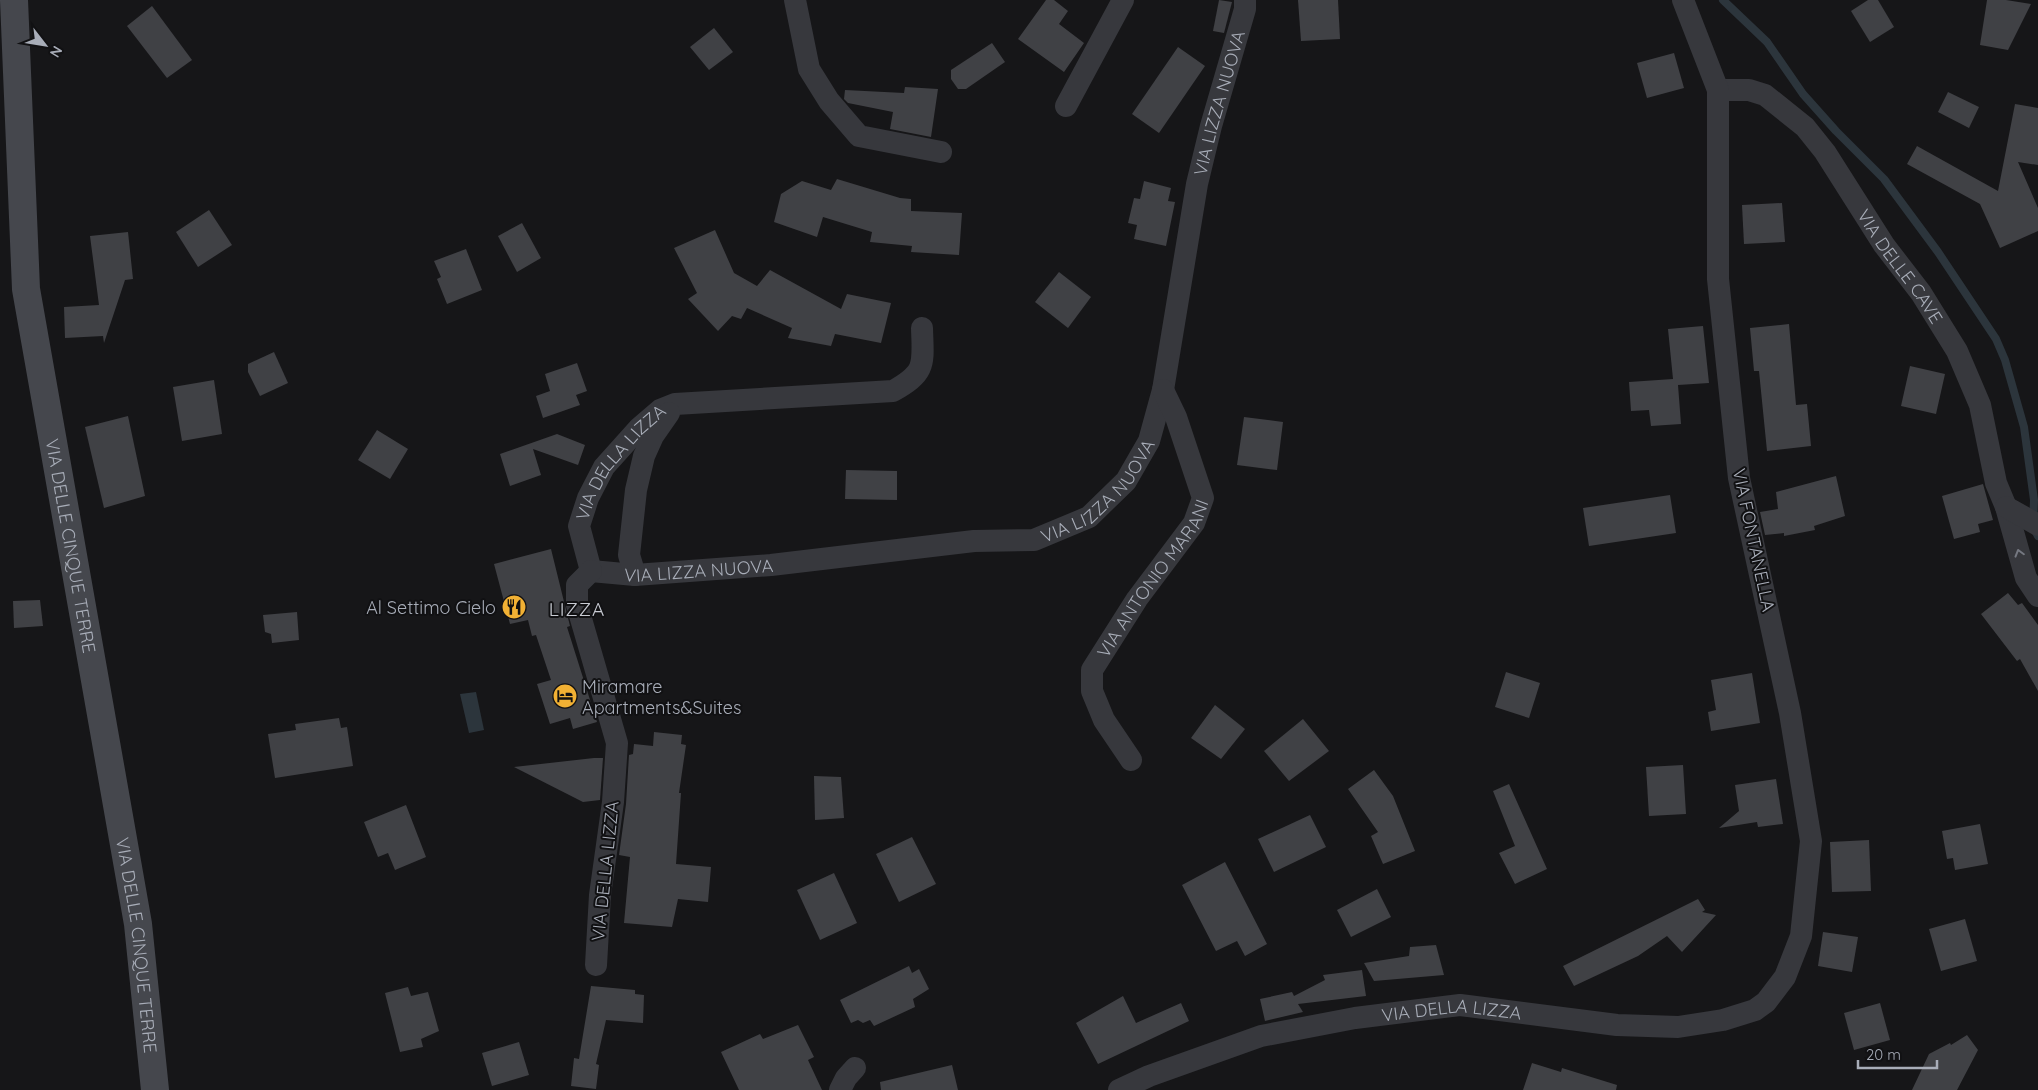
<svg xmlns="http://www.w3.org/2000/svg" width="2038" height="1090" font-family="Quicksand,sans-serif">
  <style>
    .water { fill: #2c353c }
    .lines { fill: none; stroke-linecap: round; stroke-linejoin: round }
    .stream { stroke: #2c353c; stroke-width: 8 }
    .building { fill: #404145 }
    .street { stroke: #37383d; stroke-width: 22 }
    .secondary { stroke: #45474d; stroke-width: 28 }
    .oneway { stroke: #757881 }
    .labels { text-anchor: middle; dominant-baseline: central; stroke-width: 4; stroke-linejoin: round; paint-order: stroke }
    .street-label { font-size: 18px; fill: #a8adb8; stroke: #111113 }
    .poi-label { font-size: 18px; fill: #a8adb8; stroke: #111113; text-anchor: end }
    .neighbourhood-label { font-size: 19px; letter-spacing: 1px; fill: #c9ccd4; stroke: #111113 }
  </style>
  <rect width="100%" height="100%" fill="#161618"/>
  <polygon class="water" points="476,692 484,730 469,733 460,694"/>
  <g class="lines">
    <polyline class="stream" points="1723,0 1767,42 1803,94 1836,131 1884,179 1938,252 1996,339 2005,360 2024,427 2034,500 2033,527 2038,536"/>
  </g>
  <g class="building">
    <polygon points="1046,0 1054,0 1068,11 1059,24 1084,43 1064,72 1018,39"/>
    <polygon points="1219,0 1232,2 1224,33 1213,31"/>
    <polygon points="1298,0 1338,0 1340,39 1301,41"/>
    <polygon points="1868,0 1878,0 1894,27 1870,42 1851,11"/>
    <polygon points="1987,0 2006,0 2031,4 2008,50 1980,45"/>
    <polygon points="152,6 192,60 167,78 127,26"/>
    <polygon points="714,28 733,52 709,70 690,47"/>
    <polygon points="992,43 1005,62 966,89 958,89 951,79 951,70"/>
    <polygon points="1178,47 1205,66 1159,133 1132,114"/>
    <polygon points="1674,53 1684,88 1647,98 1637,63"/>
    <polygon points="905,87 938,89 931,137 890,129 893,112 848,103 844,99 845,90 904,93"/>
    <polygon points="1948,92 1979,107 1969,128 1938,112"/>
    <polygon points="2015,104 2038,108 2038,165 2018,162 2038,208 2038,231 2000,248 1980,204 1907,164 1917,146 1998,191"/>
    <polygon points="837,179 900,198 911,199 911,211 962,213 959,255 911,252 912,246 870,242 872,232 823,217 817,237 774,222 781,194 802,181 831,190"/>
    <polygon points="1144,181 1171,188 1168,201 1175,202 1166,246 1134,239 1137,225 1128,223 1134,198 1140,199"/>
    <polygon points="1782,203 1785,242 1744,244 1742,205"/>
    <polygon points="209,210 232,245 198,267 176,232"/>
    <polygon points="522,223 541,258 517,272 498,236"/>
    <polygon points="715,230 734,273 757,286 770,270 841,309 847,294 891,303 881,343 835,334 831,346 788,338 792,328 747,308 741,319 732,316 718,331 688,299 697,293 674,248"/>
    <polygon points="128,232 133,279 125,280 104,343 103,336 65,338 64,307 99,305 90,236"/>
    <polygon points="466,249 482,290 447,304 437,279 441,277 434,261"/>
    <polygon points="1059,272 1091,297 1068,328 1035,302"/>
    <polygon points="1789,324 1796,405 1807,404 1811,446 1767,451 1759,371 1754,371 1750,328"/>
    <polygon points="1703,326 1709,383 1678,385 1681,424 1651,426 1649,410 1631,411 1629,382 1673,379 1668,329"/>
    <polygon points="274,352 288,383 260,396 248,372 248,364"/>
    <polygon points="577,363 587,391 576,395 580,405 543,418 536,396 550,391 545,374"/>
    <polygon points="1910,366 1945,374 1936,414 1901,406"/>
    <polygon points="214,380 222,434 182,441 173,387"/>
    <polygon points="128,416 145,496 104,508 85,427"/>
    <polygon points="1244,417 1283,422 1277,470 1237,465"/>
    <polygon points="377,430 408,449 390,479 358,460"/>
    <polygon points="557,434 585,445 578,465 533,449 541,475 510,486 500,454"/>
    <polygon points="846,470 897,471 897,500 845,499"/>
    <polygon points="1836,476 1845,516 1814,526 1815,530 1784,536 1784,533 1765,535 1760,512 1778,509 1776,492"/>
    <polygon points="1983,484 1993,520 1978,524 1980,532 1954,539 1942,496"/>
    <polygon points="1670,495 1676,533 1589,546 1583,508"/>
    <polygon points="551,549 570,626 567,627 597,722 573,729 570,718 550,724 537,684 551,680 536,635 532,636 528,620 510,624 494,564"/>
    <polygon points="2008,593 2018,605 2022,603 2038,625 2038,691 2020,659 2017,661 1981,614"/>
    <polygon points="40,600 43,626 14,628 13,601"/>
    <polygon points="297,612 299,640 272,643 271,634 265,632 263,615"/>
    <polygon points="1506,672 1540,683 1529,718 1495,707"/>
    <polygon points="1752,673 1760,723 1711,731 1708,712 1716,710 1711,680"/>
    <polygon points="1215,705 1245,729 1221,759 1191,738"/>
    <polygon points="339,718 341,728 347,727 353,766 275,778 268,734 296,730 295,724"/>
    <polygon points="1303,719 1329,751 1289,781 1264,751"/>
    <polygon points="654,732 682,735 681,744 686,745 679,793 681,793 676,864 711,867 708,902 678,899 672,927 624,923 630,857 619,855 626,804 629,755 633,754 634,744 653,746"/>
    <polygon points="594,758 603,758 600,800 583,802 514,767"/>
    <polygon points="1683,765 1686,814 1649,816 1646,767"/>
    <polygon points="1374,770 1393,796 1415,851 1383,864 1371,836 1378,832 1348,789"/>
    <polygon points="814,776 841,777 844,818 815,820"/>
    <polygon points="1776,779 1783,824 1758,827 1757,822 1719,828 1739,811 1735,785"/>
    <polygon points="1509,784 1547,869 1515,884 1499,853 1515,846 1493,791"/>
    <polygon points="406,805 426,857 395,870 388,853 378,857 364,822"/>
    <polygon points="1310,815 1326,847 1274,872 1258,839"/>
    <polygon points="1980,824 1988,864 1955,870 1953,858 1947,859 1942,831"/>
    <polygon points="912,837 936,884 899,902 876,854"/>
    <polygon points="1869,840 1871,891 1832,892 1830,842"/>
    <polygon points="1225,862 1267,944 1245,956 1237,941 1216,951 1182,885"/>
    <polygon points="834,873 857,923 820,940 797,890"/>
    <polygon points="1377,889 1391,917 1351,937 1337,910"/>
    <polygon points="1698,899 1705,910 1702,912 1716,915 1682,952 1667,936 1638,956 1574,986 1563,966"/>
    <polygon points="1965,919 1977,961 1941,971 1929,929"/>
    <polygon points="1823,932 1858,937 1852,972 1818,966"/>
    <polygon points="1436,945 1444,975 1374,981 1364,963 1409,956 1410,947"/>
    <polygon points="909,966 912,973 919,969 929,989 913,999 915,1007 874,1026 870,1020 863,1023 858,1020 851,1023 840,1000"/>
    <polygon points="1362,970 1366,996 1298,1004 1303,1012 1265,1021 1260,999 1292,992 1294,996 1325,980 1323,975"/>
    <polygon points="591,986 635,990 635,994 644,995 643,1023 606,1020 596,1064 599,1065 596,1089 571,1086 574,1058 579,1059"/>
    <polygon points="408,987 411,996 428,992 439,1031 421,1039 423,1047 400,1052 385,993"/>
    <polygon points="1123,996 1136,1023 1181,1003 1189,1021 1098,1064 1076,1023"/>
    <polygon points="1880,1003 1890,1040 1854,1050 1844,1013"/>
    <polygon points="798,1025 814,1057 808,1060 822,1090 739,1090 721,1052 760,1034 763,1039"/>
    <polygon points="1967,1035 1978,1050 1957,1090 1912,1090 1929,1054 1950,1043 1951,1045"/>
    <polygon points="519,1042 529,1075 492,1086 482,1053"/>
    <polygon points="1532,1063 1561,1072 1562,1068 1617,1085 1616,1090 1523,1090"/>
    <polygon points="952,1065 958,1090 881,1090 880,1082"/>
  </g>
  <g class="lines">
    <g class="street">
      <polyline points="795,0 809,69 829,101 859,136 941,152"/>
      <path id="s1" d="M1718,90h31l16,5 40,32 20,25 59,93 37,48 36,58 23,54 16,78 10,24 20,71 12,18"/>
      <polyline points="1066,106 1123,0"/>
      <polyline points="2006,507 2038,525"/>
      <path id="s2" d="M591,571l44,4 136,-10 203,-24 60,-1 55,-23 37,-36 23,-40 14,-51 34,-206 14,-58 34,-117v-9"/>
      <path id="s3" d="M591,571l-12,-45 9,-28 16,-31 35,-39 21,-18 15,-6 218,-13c34,-19 30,-27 29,-63"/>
      <polyline points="591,571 577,585 577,605 617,743 613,802 600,895 596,965"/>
      <polyline points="635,575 629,555 636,490 644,456 653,436 669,413"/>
      <path id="s4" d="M1131,760l-27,-40 -12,-29v-21l45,-71 57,-76 9,-25 -27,-81 -13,-27"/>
      <polyline points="840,1090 846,1078 855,1068"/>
      <path id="s5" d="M1119,1090l30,-14 112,-40 94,-18 105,-13 157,20 61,2 45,-7 32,-10 11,-8 19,-25 16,-41 10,-95 -21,-128 -51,-235 -21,-199v-189l-35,-90"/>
    </g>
    <path class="secondary" id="s6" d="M14,0l12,289 112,635 17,166"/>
  </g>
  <defs><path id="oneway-chevron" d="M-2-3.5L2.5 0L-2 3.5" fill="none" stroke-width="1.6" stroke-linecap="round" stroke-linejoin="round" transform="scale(1.25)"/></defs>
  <use class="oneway" href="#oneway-chevron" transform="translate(2019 553) rotate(-106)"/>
  <defs>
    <symbol id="restaurant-disc" viewBox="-11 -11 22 22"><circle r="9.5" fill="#f2b134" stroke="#111113"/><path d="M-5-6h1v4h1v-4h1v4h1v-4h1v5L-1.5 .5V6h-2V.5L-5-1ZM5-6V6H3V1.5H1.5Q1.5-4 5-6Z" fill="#111"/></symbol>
    <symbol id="hotel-disc" viewBox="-11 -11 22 22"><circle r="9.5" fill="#f2b134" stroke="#111113"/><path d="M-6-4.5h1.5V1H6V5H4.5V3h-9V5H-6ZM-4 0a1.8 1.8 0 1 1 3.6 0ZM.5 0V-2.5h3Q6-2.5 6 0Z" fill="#111"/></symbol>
  </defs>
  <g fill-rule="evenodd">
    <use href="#restaurant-disc" x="500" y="593" width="28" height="28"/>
    <use href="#hotel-disc" x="551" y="682" width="28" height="28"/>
  </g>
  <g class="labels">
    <g class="street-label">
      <text stroke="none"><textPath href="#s2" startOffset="948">VIA LIZZA NUOVA</textPath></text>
      <text stroke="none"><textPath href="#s1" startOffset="268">VIA DELLE CAVE</textPath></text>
      <text stroke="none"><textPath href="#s3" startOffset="124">VIA DELLA LIZZA</textPath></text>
      <text stroke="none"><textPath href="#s2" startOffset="528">VIA LIZZA NUOVA</textPath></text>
      <text transform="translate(1754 540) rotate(78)">VIA FONTANELLA</text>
      <text stroke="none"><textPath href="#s6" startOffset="550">VIA DELLE CINQUE TERRE</textPath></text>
      <text stroke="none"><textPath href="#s2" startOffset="108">VIA LIZZA NUOVA</textPath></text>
      <text stroke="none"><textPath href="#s4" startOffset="211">VIA ANTONIO MARANI</textPath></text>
      <text transform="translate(605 871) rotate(-84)">VIA DELLA LIZZA</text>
      <text stroke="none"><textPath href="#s6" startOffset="955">VIA DELLE CINQUE TERRE</textPath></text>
      <text stroke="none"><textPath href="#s5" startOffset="345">VIA DELLA LIZZA</textPath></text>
    </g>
    <g class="poi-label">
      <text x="496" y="607">Al Settimo Cielo</text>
      <text x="582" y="686" text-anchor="start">Miramare<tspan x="582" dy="21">Apartments&amp;Suites</tspan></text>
    </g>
    <g class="neighbourhood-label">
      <text x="577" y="609">LIZZA</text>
    </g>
  </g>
  <g transform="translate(45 45) rotate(121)" stroke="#111113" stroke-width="4" paint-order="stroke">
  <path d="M0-4L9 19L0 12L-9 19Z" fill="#a8adb8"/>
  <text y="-8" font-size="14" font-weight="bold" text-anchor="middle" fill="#a8adb8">N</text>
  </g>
  <path d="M1858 1060v8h79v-8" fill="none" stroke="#a8adb8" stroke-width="2.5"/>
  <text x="1866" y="1060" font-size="15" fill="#a8adb8" stroke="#111113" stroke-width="4" paint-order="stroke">20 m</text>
</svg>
